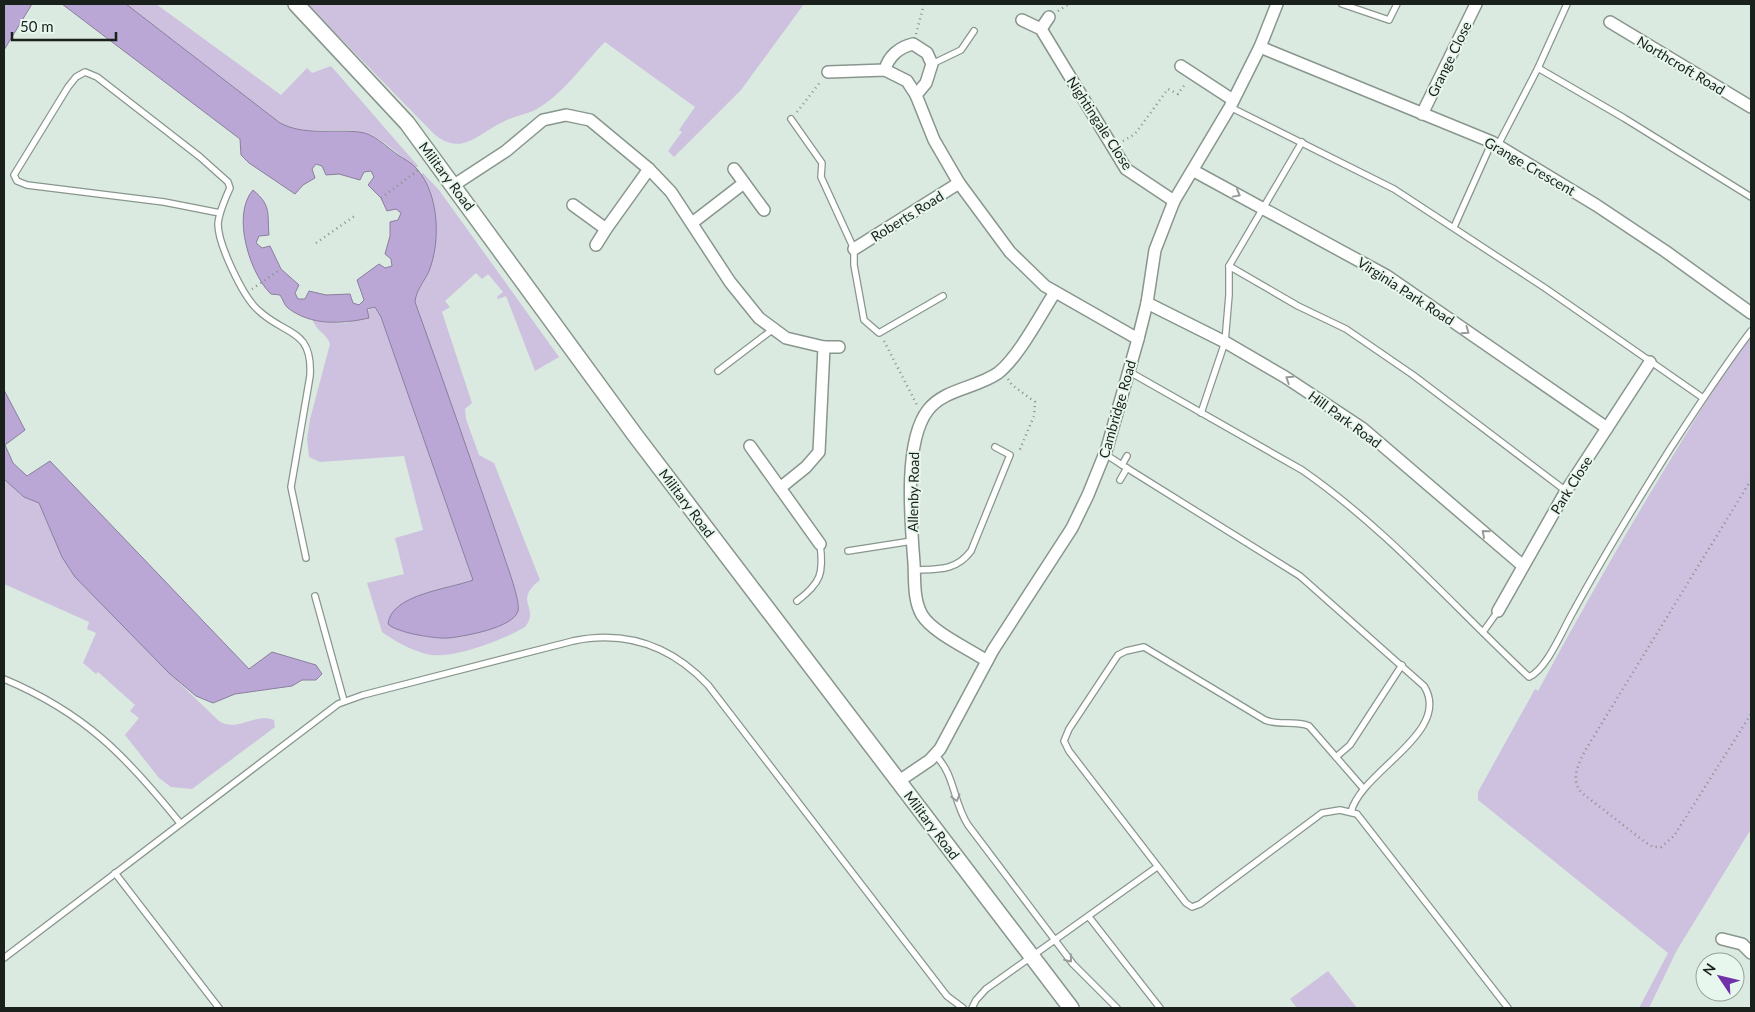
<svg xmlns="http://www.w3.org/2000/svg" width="1755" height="1012" font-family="Lato,sans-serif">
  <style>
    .green { fill: #cdc1df }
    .water { fill: #baa7d5; stroke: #8a7e9e }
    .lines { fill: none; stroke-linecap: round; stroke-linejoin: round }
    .service-casing { stroke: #88968d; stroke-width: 8 }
    .minor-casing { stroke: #88968d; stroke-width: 14 }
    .tertiary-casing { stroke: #88968d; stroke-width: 18 }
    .path { stroke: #86918a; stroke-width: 2.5; stroke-dasharray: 1 4; stroke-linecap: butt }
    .service { stroke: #fff; stroke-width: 5.5 }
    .minor { stroke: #fff; stroke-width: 11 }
    .tertiary { stroke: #fff; stroke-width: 15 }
    .oneway { stroke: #989b99 }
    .labels { text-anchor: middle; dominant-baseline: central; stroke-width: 4; stroke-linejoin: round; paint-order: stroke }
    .street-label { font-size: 14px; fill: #1a201c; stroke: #e8f7ee }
  </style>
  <rect width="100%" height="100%" fill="#dbeae0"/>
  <g class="green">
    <path d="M126,4h30l125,91 26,-27 5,5 19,-7 87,100 -2,2c-16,-12 -35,-32 -55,-36 -28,-6 -55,5 -81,-9z"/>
    <path d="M307,4h497l-63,86 -67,67 -6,-6 14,-19 -3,-2 16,-23 -90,-65c-22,22 -42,53 -70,68 -10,5 -22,6 -32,12 -26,12 -41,35 -69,12z"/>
    <path d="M423,173l16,17 120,167 -24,14 -29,-75 -8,3 -1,-2 6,-5 -15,-18 -6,5 -6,-6 -31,28 5,6 -8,5 30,91 -7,6 1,10 13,36 15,8 46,117c-28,22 1,27 -15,47 -22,13 -69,31 -93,28 -16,-2 -38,-14 -50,-23l-15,-49 37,-9 -9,-36 28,-8 -19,-74 -84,6 -11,-5 -2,-18 3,-20 20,-75c-3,-10 -13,-12 -18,-25 12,2 32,8 43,1 8,-4 10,-10 20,-13l6,10 92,264c-23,6 -82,15 -85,43l38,13h35l43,-13 15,-18 -14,-48 -90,-256c1,-12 10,-21 14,-32 12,-31 9,-68 -9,-95z"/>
    <path d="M1751,337v492l-74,121 -28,58h-10l29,-55 -190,-153v-8l57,-103 3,2c41,-76 83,-150 128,-224 27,-44 53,-89 85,-130z"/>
    <path d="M4,479l20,18 15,6 23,54 108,117 49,47c19,12 35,-9 55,-1l1,7 -83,62 -21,-2 -12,-9 -34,-43 14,-17 -9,-7 5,-6 -37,-33 -2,2 -13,-11 13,-30 -9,-4 2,-7 -85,-38z"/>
    <polygon points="1328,971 1357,1008 1297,1008 1290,999"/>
  </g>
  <g class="water">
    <polygon points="4,4 32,4 4,50"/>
    <path d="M62,4h64l154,119c25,13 52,6 79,9 14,1 28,15 39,23 6,4 14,8 19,14 22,25 24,72 12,102 -5,11 -13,19 -14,31 30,83 59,167 88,251 3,10 18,49 15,58 -5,17 -53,25 -69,27 -13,1 -52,-5 -61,-14 3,-30 62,-35 85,-44l-92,-263 -6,-10 -8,2 2,9c-27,6 -58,8 -81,-10 -4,-3 -5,-9 -8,-13l-9,-1c-21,-20 -40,-79 -18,-104 19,16 14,23 16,45l-10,1 -3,7 6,5 8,-2 11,23 18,16 -4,8 3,6h7l4,-8 17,4 24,-1 3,9 6,2 5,-5 -7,-20 22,-16 6,4 7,-2 -1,-7 -6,-5 5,-18v-14l8,-2 3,-7 -5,-4 -9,2 -6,-13 -13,-13 6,-8 -3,-6 -7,1 -4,8 -21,-6 -13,1 -4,-9 -6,-2 -4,5 3,9 -12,7 -8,9 -46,-31 -8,-8 -1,-16z"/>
    <polygon points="4,390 25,430 5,445 13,463 27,476 50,461 249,669 272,652 316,665 322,674 316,680 302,680 292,686 235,694 213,703 196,696 170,674 75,577 62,557 39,503 24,497 4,479"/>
  </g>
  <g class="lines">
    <defs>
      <g id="service">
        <polyline points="1342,4 1389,20 1397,4"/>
        <polyline points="932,64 961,50 974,31"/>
        <polyline points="1538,68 1624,118 1751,197"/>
        <polyline points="1230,107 1394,189 1545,288 1703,398"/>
        <polyline points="791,119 822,163 821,177 854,249 854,265 864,320 879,333 943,296"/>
        <polyline points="1498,145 1538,68 1567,4"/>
        <path d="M220,213l-56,-11 -137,-17 -10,-4 -3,-6 54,-88 8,-10 9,-5 12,5 103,80 28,25 2,6c-5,11 -11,24 -12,36 0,20 25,73 40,86 27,26 55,18 52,66l-19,111 15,71"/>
        <polyline points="1454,227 1492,142"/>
        <polyline points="1229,266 1298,306 1346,329 1413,375 1566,491"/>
        <polyline points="718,371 772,330"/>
        <path d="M1128,371l174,99c85,59 152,137 227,207 18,-8 34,-48 44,-65 30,-55 63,-109 97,-163 26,-40 52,-80 81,-118"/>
        <polyline points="1201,413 1225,342 1229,295 1229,266 1302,142"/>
        <polyline points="1105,454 1122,465"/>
        <path d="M1127,456l-5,9 178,111 124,110c29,46 -63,85 -73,126"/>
        <polyline points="1120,480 1127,468"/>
        <polyline points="848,551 912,541"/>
        <path d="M915,570c23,-1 41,1 56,-19l39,-96 -15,-8"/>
        <polyline points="315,596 344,701"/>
        <path d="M797,601c24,-18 27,-28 23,-57"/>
        <polyline points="1483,632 1498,611"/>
        <path d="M4,679c81,34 122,77 176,144"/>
        <path d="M935,755c20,19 18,47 33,70l105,139 44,44"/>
        <polyline points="1336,757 1350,745 1402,665"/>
        <path d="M1363,788l-54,-62c-14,-6 -30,0 -44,-6l-121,-73 -18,4 -8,4 -49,74 -5,12 5,10 117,152 6,4 8,-3 122,-91 18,-3 17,4 151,194"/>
        <polyline points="115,873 219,1008"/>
        <polyline points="1089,917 1160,1008"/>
        <path d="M4,958l334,-254 25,-9 210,-54c53,-11 98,5 135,44l239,311 16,12"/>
        <polyline points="972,1008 976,1000 986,989 1157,867"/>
      </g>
      <g id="minor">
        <polyline points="1022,20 1041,29 1126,169 1174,201"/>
        <polyline points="1610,22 1751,107"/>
        <polyline points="1041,29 1049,17"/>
        <polyline points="1260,47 1492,142 1596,205 1665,251 1751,313"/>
        <polyline points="1181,66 1233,100"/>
        <path d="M885,70c3,-13 14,-23 28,-26l14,9 5,11 -6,19 -10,12"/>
        <polyline points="828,72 885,70 907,81 916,95 934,140 959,183 1010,252 1045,286 1138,339"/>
        <polyline points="1422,114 1476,4"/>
        <polyline points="734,169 764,210"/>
        <polyline points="1194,171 1387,276 1607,428"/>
        <polyline points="454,185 506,151 543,120 566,115 590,120 649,169 671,192 730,282 759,318 786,338 824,347 819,452 806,467 780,488 820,544"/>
        <polyline points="573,205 606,229 649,169"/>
        <polyline points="692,223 744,183"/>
        <polyline points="596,245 606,229"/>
        <polyline points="854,249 959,183"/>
        <polyline points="1147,303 1225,342 1285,377 1362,428 1522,565"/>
        <polyline points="824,347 839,347"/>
        <polyline points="750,446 780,488"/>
        <polyline points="1498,611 1566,491 1650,362"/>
        <path d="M987,661c-18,-12 -55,-29 -65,-46 -9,-15 -7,-36 -8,-52 -3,-40 -11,-121 14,-153 16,-21 49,-22 70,-37 20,-15 43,-59 57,-81"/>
        <polyline points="899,781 930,760 940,749 993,650 1072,528 1088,495 1107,448 1138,339 1147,303 1155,250 1174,201 1230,107 1260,47 1277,4"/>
        <polyline points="1722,939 1742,944 1751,953"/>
      </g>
      <polyline id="tertiary" points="296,4 407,123 635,435 1071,1008"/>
    </defs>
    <use href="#service" class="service-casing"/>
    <use href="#minor" class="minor-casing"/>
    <use href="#tertiary" class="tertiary-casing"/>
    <g class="path">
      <polyline points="1058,11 1069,4"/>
      <polyline points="916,34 924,4"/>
      <polyline points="797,112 821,81"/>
      <polyline points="1123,141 1135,134 1168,89 1178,94 1185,84"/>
      <polyline points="381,198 420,169"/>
      <polyline points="316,243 356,215"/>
      <polyline points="252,289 281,269"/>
      <polyline points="884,341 917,405"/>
      <polyline points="1008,379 1012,385 1035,402 1034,416 1020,449 1017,451"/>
      <path d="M1751,480l-165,269c-8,15 -16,31 -4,44l63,49 8,5h8l13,-11 77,-122"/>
    </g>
    <use href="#service" class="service"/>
    <use href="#minor" class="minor"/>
    <use href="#tertiary" class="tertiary"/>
  </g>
  <defs><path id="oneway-chevron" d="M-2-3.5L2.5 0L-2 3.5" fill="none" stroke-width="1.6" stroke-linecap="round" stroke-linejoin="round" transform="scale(1.25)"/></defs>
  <g class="oneway">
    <use href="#oneway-chevron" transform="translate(1237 194) rotate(29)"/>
    <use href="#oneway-chevron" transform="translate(1466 331) rotate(35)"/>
    <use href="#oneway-chevron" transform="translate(1289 379) rotate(-147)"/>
    <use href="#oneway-chevron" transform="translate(1485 533) rotate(-139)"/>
    <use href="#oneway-chevron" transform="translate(956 798) rotate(74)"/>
    <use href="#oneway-chevron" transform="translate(1069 959) rotate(51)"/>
  </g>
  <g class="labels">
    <g class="street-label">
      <text transform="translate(1449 59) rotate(-64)">Grange Close</text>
      <text transform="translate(1681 65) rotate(31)">Northcroft Road</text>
      <text transform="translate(1100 123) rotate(57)">Nightingale Close</text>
      <text transform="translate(1530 166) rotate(30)">Grange Crescent</text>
      <text transform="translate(447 176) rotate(53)">Military Road</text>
      <text transform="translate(907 216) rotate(-32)">Roberts Road</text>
      <text transform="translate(1406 291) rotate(33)">Virginia Park Road</text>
      <text transform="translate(1117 409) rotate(-74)">Cambridge Road</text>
      <text transform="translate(1345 419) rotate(36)">Hill Park Road</text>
      <text transform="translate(1571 485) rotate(-58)">Park Close</text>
      <text transform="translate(913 492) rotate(-89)">Allenby Road</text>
      <text transform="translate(687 503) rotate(53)">Military Road</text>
      <text transform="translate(932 825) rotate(53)">Military Road</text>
    </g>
  </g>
  <rect width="1755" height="1012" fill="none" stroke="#1a201c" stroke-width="10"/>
  <g transform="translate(1720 977) rotate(305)"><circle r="24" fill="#e8f7ee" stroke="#96a19a"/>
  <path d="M0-4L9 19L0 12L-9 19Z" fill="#6e31a7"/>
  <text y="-8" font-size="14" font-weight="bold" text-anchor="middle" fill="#1a201c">N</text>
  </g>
  <path d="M12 32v8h104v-8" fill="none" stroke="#1a201c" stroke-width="2.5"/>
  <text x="20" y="32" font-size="15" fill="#1a201c" stroke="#e8f7ee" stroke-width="4" paint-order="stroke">50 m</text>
</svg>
